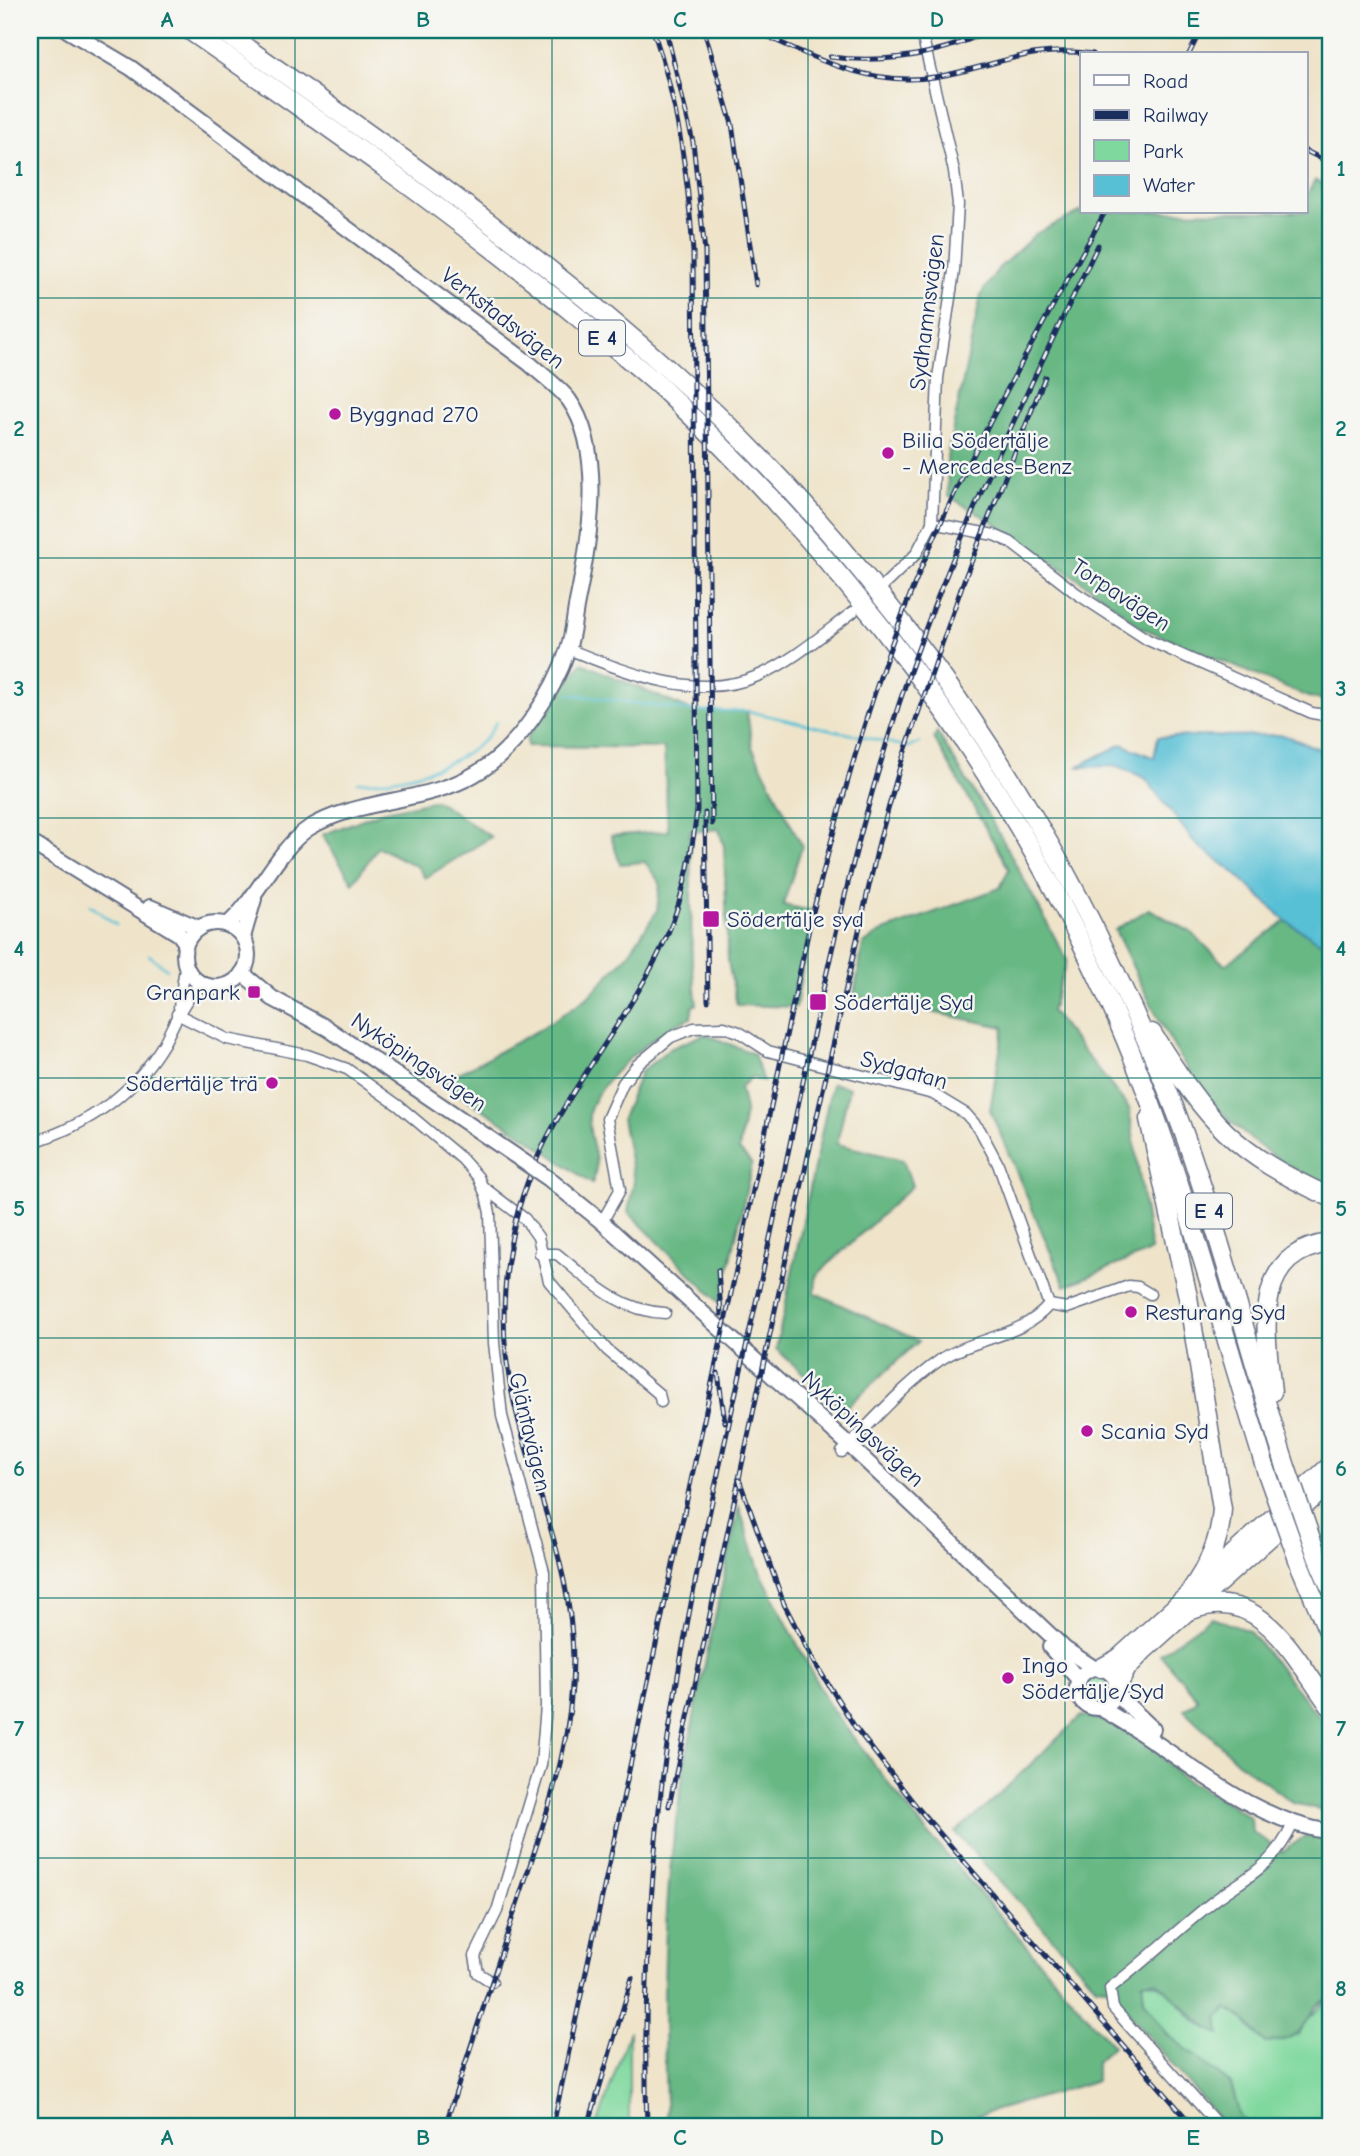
<svg xmlns="http://www.w3.org/2000/svg" width="1360" height="2156" font-family="'Comic Neue',sans-serif">
  <style>
    .green { fill: #7fd89d; stroke: #4d847e; stroke-width: 2 }
    .forest { fill: #67b884; stroke: #417471; stroke-width: 2 }
    .water { fill: #58c0d5; stroke: #3a789a; stroke-width: 2 }
    .lines { fill: none; stroke-linecap: round; stroke-linejoin: round }
    .stream { stroke: #58c0d5; stroke-width: 2.5 }
    .minor-casing { stroke: #656e84; stroke-width: 13 }
    .secondary-casing { stroke: #656e84; stroke-width: 18 }
    .motorway-casing { stroke: #656e84; stroke-width: 21 }
    .minor { stroke: #fff; stroke-width: 10 }
    .secondary { stroke: #fff; stroke-width: 14 }
    .motorway { stroke: #fff; stroke-width: 18 }
    .rail-casing { stroke: #1b2f5e; stroke-width: 5 }
    .rail { stroke: #f6f6f2; stroke-width: 2.5; stroke-dasharray: 8; stroke-linecap: butt }
    .secondary-bridge-casing { stroke: #656e84; stroke-width: 18; stroke-linecap: butt }
    .motorway-bridge-casing { stroke: #656e84; stroke-width: 21; stroke-linecap: butt }
    .secondary-bridge { stroke: #fff; stroke-width: 14 }
    .motorway-bridge { stroke: #fff; stroke-width: 18 }
    .grid { fill: none; stroke: #0f766e; stroke-width: 2; stroke-opacity: 0.55 }
    .poi-dot { fill: #b5179e; stroke: #f6f6f2; stroke-width: 2.5 }
    .labels { text-anchor: middle; dominant-baseline: central; stroke-width: 5; stroke-linejoin: round; paint-order: stroke }
    .shield { fill: #f6f6f2; stroke: #5d6b8a; stroke-width: 2 }
    .shield-label { font-size: 21px; font-weight: bold; fill: #1b2f5e }
    .street-label { font-size: 23px; fill: #1b2f5e; stroke: #f6f6f2 }
    .poi-label { font-size: 23px; fill: #1b2f5e; stroke: #f6f6f2; text-anchor: start }
    .neatline { fill: none; stroke: #0f766e; stroke-width: 2.5 }
    .grid-label { font-size: 23px; text-anchor: middle; font-weight: bold; fill: #0f766e }
  </style>
  <rect width="100%" height="100%" fill="#f6f6f2"/>
  <filter id="ink" filterUnits="userSpaceOnUse"><feTurbulence type="fractalNoise" baseFrequency=".0143" numOctaves="2"/><feDisplacementMap in="SourceGraphic" scale="14" xChannelSelector="R" yChannelSelector="G"/><feConvolveMatrix kernelMatrix="1 2 1 2 8 2 1 2 1" color-interpolation-filters="sRGB"/></filter>
  <filter id="wash" filterUnits="userSpaceOnUse"><feTurbulence type="fractalNoise" baseFrequency=".00686" numOctaves="4" result="noise"/><feDisplacementMap in="SourceGraphic" scale="28" xChannelSelector="R" yChannelSelector="G"/><feGaussianBlur stdDeviation="1.57" result="paint"/><feColorMatrix in="noise" values="0 0 0 0 0 0 0 0 0 0 0 0 0 0 0 0 0 1.4 0 .05"/><feComposite in="paint" operator="in"/></filter>
  <g filter="url(#wash)">
    <rect width="100%" height="100%" fill="#efe4ca"/>
    <g class="green">
      <circle cx="1097" cy="1687" r="13"/>
      <path d="M1142,1981c26,0 35,23 53,39 6,6 17,10 25,14l-2,-16 9,-10 14,9 24,26 34,-8 9,-16 22,-21v128h-78l-12,-9 -9,-33 -63,-49 -24,-35z"/>
      <polygon points="629,2031 629,2126 597,2126"/>
    </g>
    <g class="forest">
      <polygon points="1315,180 1330,188 1330,701 1308,697 1140,627 1100,594 998,525 948,496 947,457 981,295 999,268 1037,233 1082,211 1306,212 1306,197"/>
      <path d="M582,663l110,48h55l5,36 50,99 -19,59 30,6 -17,96 -59,-2 -9,-43 -4,-115 -5,-18 -29,3 2,130 5,43h-4l-2,13c-29,8 -101,67 -102,98 -1,28 14,41 3,68l-63,-45 -99,-63h24l83,-45 50,-33 40,-42 30,-45 3,-28 -15,-21 -25,2 -9,-28 57,-5 -4,-83 -137,-2v-9z"/>
      <polygon points="937,732 1001,837 1067,960 1051,1011 1129,1108 1151,1251 1065,1286 990,1110 1004,1027 854,996 863,944 884,931 1000,888 1009,869 934,738"/>
      <polygon points="436,800 491,837 425,878 418,867 378,847 353,883 322,835 381,812"/>
      <path d="M1149,909l42,23 34,33 61,-44 44,27v240c-129,-61 -156,-137 -215,-258z"/>
      <polygon points="705,1034 754,1054 763,1082 752,1077 740,1087 745,1110 739,1150 752,1164 721,1304 628,1212 634,1181 622,1118 641,1072 669,1049"/>
      <polygon points="832,1083 849,1088 837,1144 903,1160 912,1186 816,1276 815,1293 919,1341 844,1410 776,1349"/>
      <path d="M739,1507l20,62 69,135 91,119 194,223 -17,16v19l-154,45h-275c-4,-85 -5,-169 3,-254 12,-123 44,-245 69,-365z"/>
      <polygon points="1211,1617 1249,1631 1330,1730 1330,1812 1293,1803 1238,1762 1184,1710 1198,1699 1160,1654"/>
      <path d="M1081,1716c23,0 55,20 73,34 11,9 20,23 32,30 22,14 46,22 65,39l1,13 31,20 22,-16 25,3v159c-32,13 -11,41 -65,45l-24,-26 -14,-9 -9,10 2,17c-27,-15 -41,-35 -64,-54h-14l2,19 24,35 63,49 9,33 12,9h-27l-107,-125 -2,-13 -20,-2 -141,-154 32,-26z"/>
    </g>
    <polygon class="water" points="1283,735 1330,753 1330,948 1286,921 1235,873 1196,844 1145,778 1118,766 1077,767 1122,744 1154,758 1158,737"/>
    <g class="lines">
      <g class="stream">
        <polyline points="569,694 692,711 747,711 908,747 920,743"/>
        <path d="M358,782c41,1 121,-19 138,-60"/>
        <polyline points="90,905 116,925"/>
        <polyline points="149,955 167,969"/>
      </g>
    </g>
  </g>
  <g filter="url(#ink)">
    <g class="lines">
      <defs>
        <g id="minor">
          <polyline points="932,523 994,535 1010,542 1076,593 1148,640 1312,713 1330,716"/>
          <polyline points="884,585 916,554 932,523 938,378 954,271 958,204 954,171 921,30"/>
          <path d="M568,649c58,23 130,54 192,26 34,-15 63,-41 93,-63"/>
          <polyline points="179,1007 185,968"/>
          <polyline points="177,1014 227,1039 307,1055 347,1069 399,1106 462,1159 478,1177 486,1195 490,1213 494,1343 502,1416 544,1572 546,1706 541,1765 497,1911 475,1956 478,1973 492,1982"/>
          <path d="M30,1143c56,-17 103,-48 134,-100 11,-21 19,-42 36,-59"/>
          <polyline points="483,1187 525,1219 538,1237 549,1281 607,1350 659,1394 661,1402"/>
          <path d="M602,1222l18,-32 -13,-71 16,-36 14,-18 34,-28 23,-9 30,-1 15,5 29,19 165,43 33,20 14,16 18,34 51,141c-28,33 -74,32 -109,55 -36,25 -67,61 -98,92"/>
          <path d="M540,1254h17c34,28 63,57 108,59"/>
          <polyline points="1049,1305 1067,1308 1129,1286 1138,1287 1150,1294"/>
          <path d="M1219,2126l-106,-118 -3,-20c36,-27 68,-59 104,-87 35,-26 59,-34 79,-77"/>
        </g>
        <g id="secondary">
          <path d="M67,30l64,38 399,296c12,11 29,23 39,36 37,52 20,145 8,202 -3,15 -4,32 -9,47 -14,44 -52,102 -93,125 -48,29 -120,25 -166,54 -32,21 -52,72 -82,97"/>
          <polyline points="30,842 179,934 185,942"/>
          <polyline points="150,907 199,928"/>
          <circle cx="216" cy="955" r="32"/>
          <polyline points="243,937 254,899"/>
          <polyline points="242,973 272,998 327,1028 514,1155"/>
          <polyline points="549,1179 602,1222 849,1445 1065,1649 1094,1668"/>
          <polyline points="1050,1647 1079,1680"/>
          <circle cx="1097" cy="1688" r="20"/>
          <polyline points="1116,1694 1153,1729"/>
          <path d="M1100,1708c78,42 139,109 230,124"/>
        </g>
        <g id="motorway">
          <path d="M189,30c133,92 266,185 390,288 28,24 58,47 85,72 181,170 335,371 439,598 73,158 112,320 164,485"/>
          <path d="M221,30c154,107 309,216 449,341 186,166 349,389 452,615 23,50 46,102 64,153 38,108 65,219 100,328"/>
          <path d="M1152,1033c57,90 80,119 178,164"/>
          <path d="M1149,1119l39,178 34,212c-2,33 -14,57 -33,84"/>
          <path d="M1272,1392c-6,-58 -22,-139 58,-149"/>
          <polyline points="1318,1559 1330,1587"/>
          <polyline points="1301,1568 1330,1636"/>
          <path d="M1192,1610c70,-26 103,49 138,96"/>
          <polyline points="1101,1668 1119,1658 1330,1466"/>
          <polyline points="1117,1687 1127,1668 1143,1651 1330,1483"/>
        </g>
      </defs>
      <use href="#minor" class="minor-casing"/>
      <use href="#secondary" class="secondary-casing"/>
      <use href="#motorway" class="motorway-casing"/>
      <use href="#minor" class="minor"/>
      <use href="#secondary" class="secondary"/>
      <use href="#motorway" class="motorway"/>
      <defs>
        <g id="rail">
          <polyline points="666,30 693,142 705,252 712,824"/>
          <polyline points="704,30 732,124 756,285"/>
          <polyline points="754,30 780,42"/>
          <path d="M773,39c50,24 104,47 161,38 59,-9 94,-33 159,-23"/>
          <polyline points="1189,54 1201,30"/>
          <path d="M830,57c56,7 110,-2 161,-27"/>
          <polyline points="1306,151 1330,163"/>
          <polyline points="705,813 708,1001"/>
          <polyline points="718,1270 721,1314"/>
          <polyline points="718,1373 725,1422"/>
          <polyline points="739,1479 784,1604 813,1660 855,1727 917,1807 1193,2126"/>
          <polyline points="669,1806 808,1156 879,842 901,763 964,580 1045,377"/>
          <path d="M445,2126c24,-73 48,-146 71,-219 29,-88 63,-176 56,-271 -6,-85 -43,-161 -60,-243 -10,-47 -10,-98 -2,-146 20,-120 95,-188 147,-290 24,-46 34,-95 40,-147l-4,-558c-5,-75 -15,-151 -40,-222"/>
          <path d="M553,2126l257,-1202c32,-129 67,-257 121,-379 50,-115 114,-224 174,-333"/>
          <polyline points="588,2126 632,1978"/>
          <path d="M647,2126c-4,-118 2,-235 16,-352 22,-168 63,-334 99,-499 42,-191 76,-385 137,-571 52,-159 126,-308 199,-459"/>
        </g>
      </defs>
      <use href="#rail" class="rail-casing"/>
      <use href="#rail" class="rail"/>
      <defs>
        <polyline id="secondary-bridge" points="514,1155 549,1179"/>
        <g id="motorway-bridge">
          <polyline points="1286,1467 1318,1559"/>
          <polyline points="1267,1473 1301,1568"/>
        </g>
      </defs>
      <use href="#secondary-bridge" class="secondary-bridge-casing"/>
      <use href="#motorway-bridge" class="motorway-bridge-casing"/>
      <use href="#secondary-bridge" class="secondary-bridge"/>
      <use href="#motorway-bridge" class="motorway-bridge"/>
    </g>
  </g>
  <path class="grid" d="M295,30v2096M552,30v2096M808,30v2096M1065,30v2096M30,298h1300M30,558h1300M30,818h1300M30,1078h1300M30,1338h1300M30,1598h1300M30,1858h1300"/>
  <g class="poi-dot">
    <circle cx="335" cy="414" r="7"/>
    <circle cx="888" cy="453" r="7"/>
    <rect x="702" y="910" width="18" height="18" rx="3.5"/>
    <rect x="247" y="985" width="14" height="14" rx="3.5"/>
    <rect x="809" y="993" width="18" height="18" rx="3.5"/>
    <circle cx="272" cy="1083" r="7"/>
    <circle cx="1131" cy="1312" r="7"/>
    <circle cx="1087" cy="1431" r="7"/>
    <circle cx="1008" cy="1678" r="7"/>
  </g>
  <g class="labels">
    <g class="shield">
      <rect x="579" y="320.5" width="46" height="35" rx="5"/>
      <rect x="1186" y="1193.5" width="46" height="35" rx="5"/>
    </g>
    <g class="shield-label">
      <text x="602" y="338">E 4</text>
      <text x="1209" y="1211">E 4</text>
    </g>
    <g class="street-label">
      <text transform="translate(927 312) rotate(-83)">Sydhamnsvägen</text>
      <text transform="translate(503 318) rotate(38)">Verkstadsvägen</text>
      <text transform="translate(1121 595) rotate(33)">Torpavägen</text>
      <text transform="translate(419 1062) rotate(34)">Nyköpingsvägen</text>
      <text transform="translate(904 1070) rotate(16)">Sydgatan</text>
      <text transform="translate(863 1429) rotate(43)">Nyköpingsvägen</text>
      <text transform="translate(530 1432) rotate(77)">Gläntavägen</text>
    </g>
    <g class="poi-label">
      <text x="349" y="414">Byggnad 270</text>
      <text x="902" y="440">Bilia Södertälje<tspan x="902" dy="26">- Mercedes-Benz</tspan></text>
      <text x="727" y="919">Södertälje syd</text>
      <text x="240" y="992" text-anchor="end">Granpark</text>
      <text x="834" y="1002">Södertälje Syd</text>
      <text x="258" y="1083" text-anchor="end">Södertälje trä</text>
      <text x="1145" y="1312">Resturang Syd</text>
      <text x="1101" y="1431">Scania Syd</text>
      <text x="1022" y="1665">Ingo<tspan x="1022" dy="26">Södertälje/Syd</tspan></text>
    </g>
  </g>
  <rect width="1360" height="2156" fill="none" stroke="#f6f6f2" stroke-width="77"/>
  <rect x="1080" y="52" width="228" height="161" fill="#f6f6f2" stroke="#9ea6b7" stroke-width="2"/>
  <rect x="1094" y="75" width="35" height="10" fill="#ffffff" stroke="#9ea6b7" stroke-width="2"/>
  <text x="1143" y="88" font-size="21" fill="#1b2f5e">Road</text>
  <rect x="1094" y="110" width="35" height="10" fill="#1b2f5e" stroke="#9ea6b7" stroke-width="2"/>
  <text x="1143" y="122" font-size="21" fill="#1b2f5e">Railway</text>
  <rect x="1094" y="140" width="35" height="21" fill="#7fd89d" stroke="#9ea6b7" stroke-width="2"/>
  <text x="1143" y="158" font-size="21" fill="#1b2f5e">Park</text>
  <rect x="1094" y="175" width="35" height="21" fill="#58c0d5" stroke="#9ea6b7" stroke-width="2"/>
  <text x="1143" y="192" font-size="21" fill="#1b2f5e">Water</text>
  <rect x="38" y="38" width="1284" height="2080" class="neatline"/>
  <g class="grid-label">
    <text x="167" y="27">A</text>
    <text x="423" y="27">B</text>
    <text x="680" y="27">C</text>
    <text x="937" y="27">D</text>
    <text x="1193" y="27">E</text>
    <text x="19" y="176">1</text>
    <text x="1341" y="176">1</text>
    <text x="19" y="436">2</text>
    <text x="1341" y="436">2</text>
    <text x="19" y="696">3</text>
    <text x="1341" y="696">3</text>
    <text x="19" y="956">4</text>
    <text x="1341" y="956">4</text>
    <text x="19" y="1216">5</text>
    <text x="1341" y="1216">5</text>
    <text x="19" y="1476">6</text>
    <text x="1341" y="1476">6</text>
    <text x="19" y="1736">7</text>
    <text x="1341" y="1736">7</text>
    <text x="19" y="1996">8</text>
    <text x="1341" y="1996">8</text>
    <text x="167" y="2145">A</text>
    <text x="423" y="2145">B</text>
    <text x="680" y="2145">C</text>
    <text x="937" y="2145">D</text>
    <text x="1193" y="2145">E</text>
  </g>
</svg>
